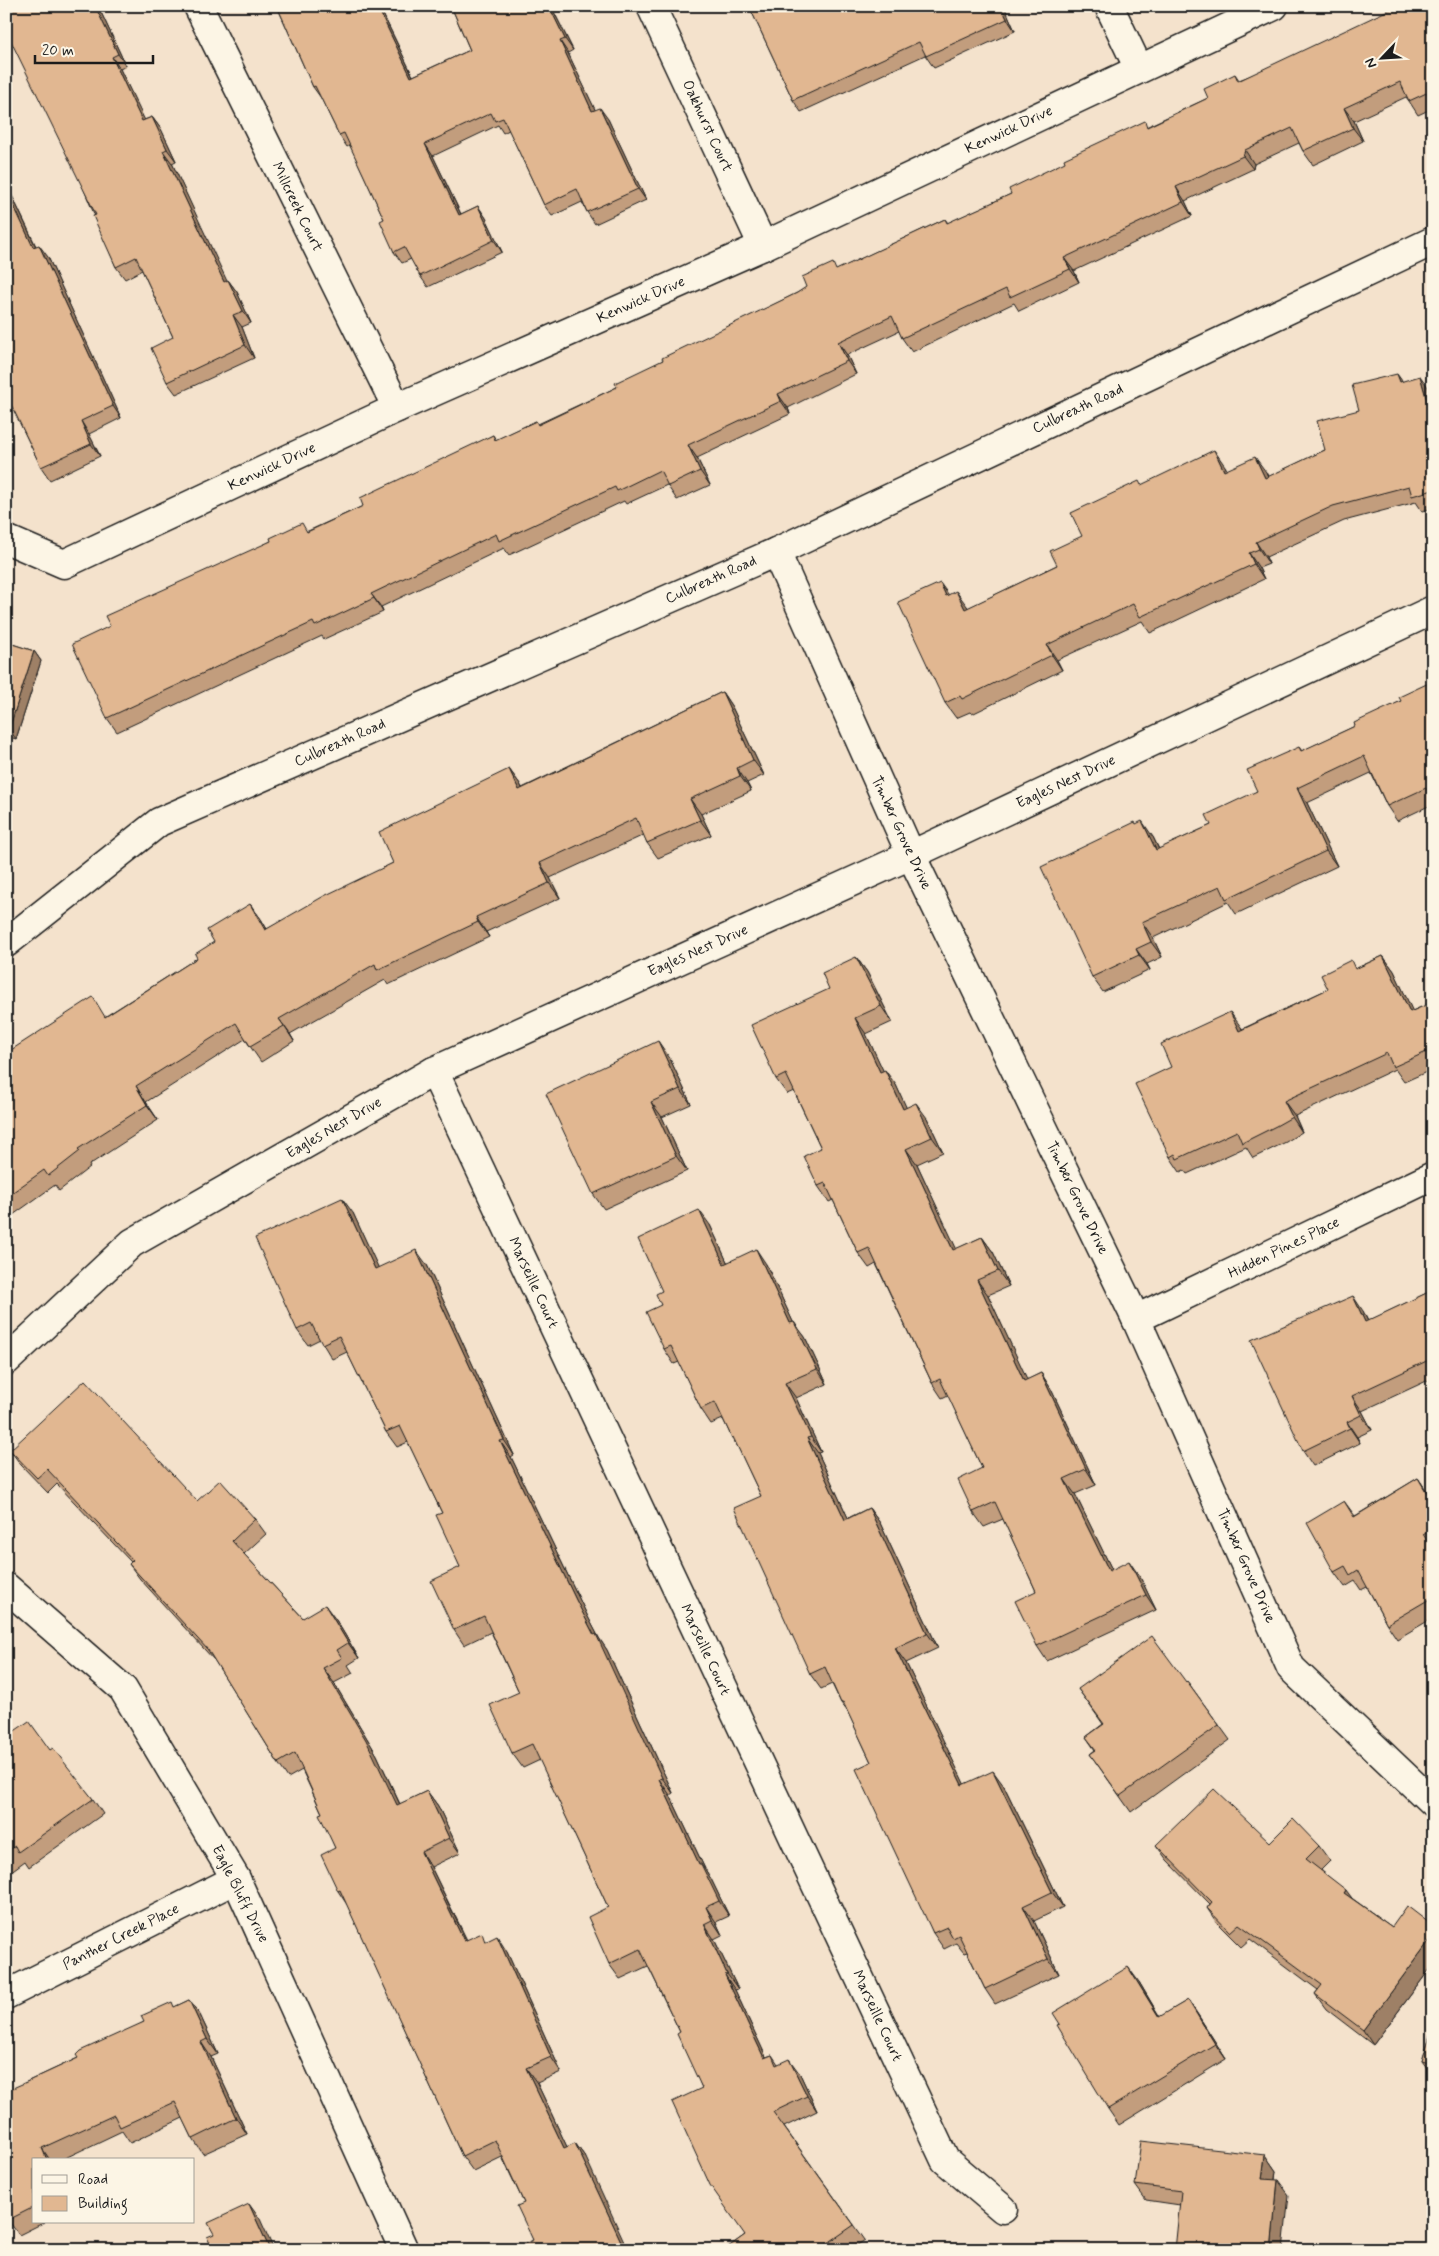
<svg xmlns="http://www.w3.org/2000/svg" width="1439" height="2256" font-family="Mynerve,sans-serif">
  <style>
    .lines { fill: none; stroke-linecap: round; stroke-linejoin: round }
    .street-casing { stroke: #1c1c1c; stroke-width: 31 }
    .secondary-casing { stroke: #1c1c1c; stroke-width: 31 }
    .street { stroke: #fcf5e5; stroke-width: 28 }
    .secondary { stroke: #fcf5e5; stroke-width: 28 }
    .wall { fill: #c29d7d; stroke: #1c1c1c }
    .shaded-wall { fill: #9e8066; stroke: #1c1c1c }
    .building { fill: #e1b791; stroke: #1c1c1c }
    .labels { text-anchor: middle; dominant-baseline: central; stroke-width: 4.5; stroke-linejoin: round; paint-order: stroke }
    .street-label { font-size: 15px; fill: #1c1c1c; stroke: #fcf5e5 }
  </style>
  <rect width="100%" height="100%" fill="#f4e2cc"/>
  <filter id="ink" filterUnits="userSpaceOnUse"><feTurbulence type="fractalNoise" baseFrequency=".02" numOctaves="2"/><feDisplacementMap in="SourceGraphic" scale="10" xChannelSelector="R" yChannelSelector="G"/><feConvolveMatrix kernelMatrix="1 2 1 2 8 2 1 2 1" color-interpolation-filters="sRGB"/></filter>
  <g filter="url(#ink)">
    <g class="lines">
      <defs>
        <g id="street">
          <polyline points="198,6 397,408"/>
          <polyline points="651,6 763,246"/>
          <polyline points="1109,6 1139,69"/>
          <polyline points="6,539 64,564 397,408 763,246 1274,6"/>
          <polyline points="776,552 911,855 1136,1319 1291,1668 1433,1803"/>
          <polyline points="434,1071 945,2160 1003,2209"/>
          <polyline points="1136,1319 1433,1176"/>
          <polyline points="6,1361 132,1243 434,1071 911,855 1433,610"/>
          <polyline points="6,1587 123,1689 236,1879 404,2250"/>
          <polyline points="6,1995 236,1879"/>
        </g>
        <polyline id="secondary" points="6,943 159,822 776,552 1433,241"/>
      </defs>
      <use href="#street" class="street-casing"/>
      <use href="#secondary" class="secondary-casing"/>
      <use href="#street" class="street"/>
      <use href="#secondary" class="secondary"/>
    </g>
    <g class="wall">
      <polygon points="8,6 98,6 126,66 120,69 144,120 152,117 161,129 176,161 172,163 226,281 228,280 237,292 251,323 242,327 254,358 176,394 167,382 173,337 142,270 125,279 116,267"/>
      <polygon points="277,6 379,6 413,76 470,50 451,6 551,6 573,50 568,53 595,110 608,119 646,200 595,224 587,212 582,202 552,216 544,205 509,130 503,133 498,125 433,156 461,214 478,206 486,218 502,252 428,287 420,276 411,259 402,263 394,252 384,219 350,145 347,147 339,135 321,98 313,87"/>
      <polygon points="748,6 1004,6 1015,31 934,68 925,55 801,112 793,100 751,10"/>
      <polygon points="1433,6 1433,108 1418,115 1409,101 1406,97 1354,121 1363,141 1313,165 1303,151 1299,143 1254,164 1253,169 1185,201 1192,216 1074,271 1079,282 1019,311 1014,303 912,352 902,338 899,331 847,355 856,374 788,408 790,414 697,458 710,485 677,500 667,485 626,504 624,501 509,555 504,548 381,607 383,612 324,639 322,636 117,732 107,718 110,626 271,541 308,531 363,506 493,435 496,440 536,421 538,424 617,387 663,360 797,293 837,270 945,219 948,223 1011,194 1148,126 1208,98 1235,74 1239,80"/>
      <polygon points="6,183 36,246 48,257 121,418 89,434 100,456 50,480 41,467 6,394"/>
      <polygon points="1402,381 1431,391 1433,399 1433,508 1422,511 1416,502 1344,521 1266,557 1269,564 1259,568 1264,579 1150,633 1142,621 1057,660 1062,670 972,714 970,712 956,718 945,703 949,595 967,606 968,608 1057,565 1082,536 1141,485 1225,466 1227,470 1266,472 1268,477 1325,450 1359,410"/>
      <polygon points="6,642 34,651 41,661 16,739 6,736"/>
      <polygon points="1433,681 1433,804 1397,821 1387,806 1371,773 1307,803 1337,866 1236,914 1228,902 1153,938 1162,957 1147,964 1150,970 1103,992 1092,977 1136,824 1153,837 1159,849 1211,825 1257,791 1299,747 1302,751 1355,726 1401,701"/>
      <polygon points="722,692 732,707 764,775 747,783 751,791 701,814 711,835 658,858 647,843 644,835 550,878 560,898 486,932 489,937 388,985 385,980 290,1034 294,1041 261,1062 245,1039 146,1102 158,1120 89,1165 90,1167 59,1191 55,1185 6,1220 6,1054 106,1016 197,958 214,942 250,904 261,919 267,929 393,863 509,769 520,784 522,788"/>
      <polygon points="1383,956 1394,971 1412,1011 1433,1002 1433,1069 1404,1082 1395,1069 1295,1116 1302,1132 1286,1142 1253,1158 1246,1147 1187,1174 1184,1170 1180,1172 1170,1157 1171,1067 1241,1027 1242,1029 1328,989 1357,968"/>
      <polygon points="856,957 867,972 892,1022 866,1034 883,1071 896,1085 906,1108 927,1118 943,1152 917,1164 956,1249 982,1237 993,1252 1009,1286 988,1295 1027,1380 1041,1373 1051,1389 1096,1485 1075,1494 1112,1570 1140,1577 1156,1610 1047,1661 1037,1646 1036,1591 1003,1519 984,1527 973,1512 982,1468 948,1395 942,1398 932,1383 876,1264 869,1268 858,1253 833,1200 829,1202 818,1186 821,1148 794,1091 787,1094 776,1079 829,989"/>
      <polygon points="669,1057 691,1104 662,1117 687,1171 604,1209 593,1194"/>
      <polygon points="353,1213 378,1268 427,1265 514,1455 511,1457 587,1615 599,1638 607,1650 673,1793 670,1795 705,1869 711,1879 729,1916 716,1922 722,1935 714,1939 738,1989 735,1990 766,2057 772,2055 778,2064 800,2074 817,2111 784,2127 865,2240 850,2250 724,2250 745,2235 702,2088 680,2032 648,1966 620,1979 609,1964 608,1907 540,1760 523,1768 512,1753 519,1692 491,1632 464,1645 454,1630 460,1567 442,1513 408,1442 397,1447 386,1432 347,1352 332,1359 320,1339 308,1345 297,1330"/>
      <polygon points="710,1225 727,1262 766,1264 793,1322 805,1337 827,1384 796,1398 821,1452 818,1453 848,1518 869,1508 880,1523 938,1648 906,1663 964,1784 1004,1786 1063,1907 1034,1921 1059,1974 995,2004 985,1989 967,1952 964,1953 956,1943 944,1949 933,1933 871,1762 848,1712 841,1703 832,1684 821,1689 810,1674 761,1496 738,1447 732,1438 723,1419 711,1424 701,1409 679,1362 674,1364 664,1349 661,1305 662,1291"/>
      <polygon points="1433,1290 1433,1378 1362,1411 1372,1430 1357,1437 1360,1443 1313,1466 1303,1451 1363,1311 1368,1321"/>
      <polygon points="10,1450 197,1501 255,1519 266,1534 244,1554 303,1618 336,1620 359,1658 348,1665 353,1673 334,1683 377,1755 400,1804 427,1791 438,1806 460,1853 431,1867 467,1940 487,1941 507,1952 561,2072 537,2083 567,2147 575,2143 586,2158 533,2240 524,2203 502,2157 473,2171 462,2156 348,1906 338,1891 335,1848 322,1813 302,1770 288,1778 278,1763 215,1661 140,1579 129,1564 131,1562 57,1484 48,1493 21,1465"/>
      <polygon points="1418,1478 1433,1500 1433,1618 1397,1639 1387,1624 1367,1587 1361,1590 1355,1581 1345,1587 1334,1572 1344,1501 1355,1516"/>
      <polygon points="1187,1681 1230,1740 1131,1812 1090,1754 1095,1750 1086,1737 1103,1724 1078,1689 1186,1682"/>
      <polygon points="6,1737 50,1750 93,1799 103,1814 29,1867 25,1861 6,1875"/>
      <polygon points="1270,1842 1319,1846 1330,1861 1321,1870 1353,1899 1392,1927 1433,1926 1433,1965 1373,2045 1326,2009 1315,1994 1318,1990 1250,1939 1241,1947 1217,1923 1207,1908 1210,1904 1167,1860 1156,1845"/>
      <polygon points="1139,1982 1160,2017 1188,2000 1198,2015 1226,2059 1119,2125 1108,2109"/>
      <polygon points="189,2000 200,2015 218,2054 211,2057 247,2134 203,2154 193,2139 183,2118 130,2143 122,2131 61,2160 34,2160 34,2222 45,2222 19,2235 8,2220 22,2084 78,2058 144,2022"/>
      <polygon points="1433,2026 1433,2076 1422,2061"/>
      <polygon points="1265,2155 1276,2171 1275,2180 1289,2195 1180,2205 1146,2200 1135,2185"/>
    </g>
    <g class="shaded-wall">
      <polygon points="95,6 98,6 126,66 118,54"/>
      <polygon points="377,6 379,6 419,89 411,77"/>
      <polygon points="549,6 551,6 573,50 565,39"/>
      <polygon points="1001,6 1004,6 1015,31 1007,19"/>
      <polygon points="560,41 568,53 601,122 592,111"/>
      <polygon points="112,57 120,69 151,133 142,121"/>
      <polygon points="600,108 608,119 646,200 638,189"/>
      <polygon points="1344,108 1354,121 1363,141 1353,128"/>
      <polygon points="152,117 161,129 176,161 167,149"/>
      <polygon points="425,144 433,156 467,227 459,215"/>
      <polygon points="1245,150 1254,164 1253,169 1243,156"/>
      <polygon points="163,151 172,163 233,294 224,282"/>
      <polygon points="6,183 42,260 33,247 6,189"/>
      <polygon points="1176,187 1185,201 1192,216 1183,202"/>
      <polygon points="478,206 486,218 502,252 494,240"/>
      <polygon points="39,245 48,257 121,418 113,406"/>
      <polygon points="1064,258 1074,271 1079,282 1070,269"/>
      <polygon points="228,280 237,292 251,323 243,311"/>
      <polygon points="233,315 242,327 254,358 245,345"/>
      <polygon points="838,342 847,355 856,374 847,361"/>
      <polygon points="1397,374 1408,389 1400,382"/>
      <polygon points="1420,376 1431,391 1433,399 1433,422"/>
      <polygon points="778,394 788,408 790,414 781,401"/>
      <polygon points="81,421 89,434 100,456 91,444"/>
      <polygon points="688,445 697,458 710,485 700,471"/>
      <polygon points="1214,450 1225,466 1235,487 1224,471"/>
      <polygon points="1255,457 1266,472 1275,493 1265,478"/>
      <polygon points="1256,542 1266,557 1269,564 1259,549"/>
      <polygon points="1249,553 1259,568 1264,579 1254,564"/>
      <polygon points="940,583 951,598 946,596"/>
      <polygon points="956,591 967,606 975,624 965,609"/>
      <polygon points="371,594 381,607 383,612 374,598"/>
      <polygon points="1047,645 1057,660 1062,670 1052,655"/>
      <polygon points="34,651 41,661 16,739 9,729"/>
      <polygon points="722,692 732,707 764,775 753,760"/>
      <polygon points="737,768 747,783 751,791 740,776"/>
      <polygon points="509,769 520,784 530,805 519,790"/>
      <polygon points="1297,788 1307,803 1337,866 1326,851"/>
      <polygon points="690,799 701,814 711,835 700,820"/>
      <polygon points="1142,821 1153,837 1166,865 1156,850"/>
      <polygon points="540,863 550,878 560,898 549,883"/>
      <polygon points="250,904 261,919 276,945 265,930"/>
      <polygon points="476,917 486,932 489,937 478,922"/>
      <polygon points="1142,922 1153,938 1162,957 1151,942"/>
      <polygon points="1136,949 1147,964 1150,970 1139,955"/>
      <polygon points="1383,956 1394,971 1420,1027 1410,1012"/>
      <polygon points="856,957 867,972 892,1022 881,1006"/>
      <polygon points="1230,1012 1241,1027 1250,1046 1239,1031"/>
      <polygon points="855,1018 866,1034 891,1087 880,1072"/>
      <polygon points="279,1019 290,1034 294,1041 284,1026"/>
      <polygon points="658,1041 669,1057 691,1104 680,1089"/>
      <polygon points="885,1070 896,1085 914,1124 903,1109"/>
      <polygon points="136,1086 146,1102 158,1120 147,1105"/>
      <polygon points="1284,1101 1295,1116 1302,1132 1292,1117"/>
      <polygon points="651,1102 662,1117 687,1171 676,1156"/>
      <polygon points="916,1103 927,1118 943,1152 932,1137"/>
      <polygon points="906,1149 917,1164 964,1265 953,1250"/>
      <polygon points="342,1198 353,1213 386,1284 375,1269"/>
      <polygon points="699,1210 710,1225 735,1279 724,1264"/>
      <polygon points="982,1237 993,1252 1009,1286 998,1271"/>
      <polygon points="756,1249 766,1264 801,1339 790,1323"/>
      <polygon points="416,1250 427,1265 514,1455 504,1440"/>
      <polygon points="977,1280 988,1295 1035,1396 1024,1381"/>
      <polygon points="1353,1296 1363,1311 1375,1337 1365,1322"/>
      <polygon points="794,1322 805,1337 827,1384 817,1369"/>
      <polygon points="1041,1373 1051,1389 1096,1485 1086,1469"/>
      <polygon points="785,1383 796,1398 821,1452 811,1437"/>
      <polygon points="1352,1396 1362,1411 1372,1430 1361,1415"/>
      <polygon points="1347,1422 1357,1437 1360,1443 1350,1428"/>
      <polygon points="807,1438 818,1453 856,1535 845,1520"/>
      <polygon points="500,1441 511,1457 587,1615 599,1638 607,1650 673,1793 662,1778 594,1635 576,1600"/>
      <polygon points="1418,1478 1433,1500 1433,1503"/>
      <polygon points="1064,1479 1075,1494 1120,1586 1109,1571"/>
      <polygon points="869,1508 880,1523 938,1648 927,1633"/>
      <polygon points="1129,1561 1140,1577 1156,1610 1146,1595"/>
      <polygon points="325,1605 336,1620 359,1658 348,1643"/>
      <polygon points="895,1648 906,1663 972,1800 962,1785"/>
      <polygon points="323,1668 334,1683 377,1755 407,1820 397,1805"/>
      <polygon points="993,1771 1004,1786 1063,1907 1052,1892"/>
      <polygon points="659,1779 670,1795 705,1869 711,1879 729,1916 719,1901 699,1864"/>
      <polygon points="427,1791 438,1806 460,1853 449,1838"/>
      <polygon points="421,1852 431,1867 474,1957 464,1941"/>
      <polygon points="1346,1890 1357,1905 1344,1893"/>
      <polygon points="1023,1906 1034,1921 1059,1974 1048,1959"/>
      <polygon points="706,1907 716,1922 722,1935 712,1920"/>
      <polygon points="704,1924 714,1939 738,1989 727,1974"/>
      <polygon points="497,1936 507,1952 561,2072 551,2057"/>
      <polygon points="1433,1936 1433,1965 1373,2045 1363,2030"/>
      <polygon points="1128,1967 1139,1982 1169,2033 1159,2017"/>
      <polygon points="725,1975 735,1990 774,2074 764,2058"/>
      <polygon points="189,2000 200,2015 218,2054 207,2039"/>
      <polygon points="1188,2000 1198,2015 1226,2059 1215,2044"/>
      <polygon points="201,2042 211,2057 247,2134 236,2118"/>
      <polygon points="789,2059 800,2074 817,2111 807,2096"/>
      <polygon points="526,2068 537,2083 575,2164 564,2148"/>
      <polygon points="575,2143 586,2158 628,2250 625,2250"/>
      <polygon points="42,2148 50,2160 47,2160"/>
      <polygon points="1265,2155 1276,2171 1273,2194 1262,2179"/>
      <polygon points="1278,2180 1289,2195 1283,2250 1271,2250"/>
      <polygon points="249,2204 260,2219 274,2250 270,2250"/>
    </g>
    <g class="building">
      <polygon points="8,6 95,6 118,54 112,57 142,121 152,117 167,149 163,151 224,282 228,280 243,311 233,315 245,345 167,382 151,348 173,337 136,257 116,267 93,216 96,215 6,31 6,7"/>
      <polygon points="277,6 377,6 411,77 470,50 451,6 549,6 565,39 560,41 592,111 600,108 638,189 587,212 577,189 544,205 503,118 495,121 491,113 425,144 459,215 478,206 494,240 420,276 404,247 394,252 380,221 384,219 344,133 339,135 315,86 313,87"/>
      <polygon points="749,6 1001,6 1007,19 926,56 919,42 793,100"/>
      <polygon points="1397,6 1433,6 1433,90 1409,101 1400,82 1344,108 1353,128 1303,151 1292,128 1245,150 1243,156 1176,187 1183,202 1064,258 1070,269 1010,297 1006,289 902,338 892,316 838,342 847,361 778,394 781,401 688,445 700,471 668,486 660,470 617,491 615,487 499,541 496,534 371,594 374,598 315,626 313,622 107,718 72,644 110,626 105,616 271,541 270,538 302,523 307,532 363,506 360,498 493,435 495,440 536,421 538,425 617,387 615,383 663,360 662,358 797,293 806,287 802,277 833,263 836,270 945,219 947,223 1011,194 1009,189 1065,162 1064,159 1145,121 1147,127 1208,98 1204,89 1235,74 1238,81"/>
      <polygon points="6,189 33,247 39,245 113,406 81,421 91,444 41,467 6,394"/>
      <polygon points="1397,374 1400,382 1420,376 1433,422 1433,490 1412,496 1409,486 1333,506 1256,542 1259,549 1249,553 1254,564 1140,617 1133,604 1047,645 1052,655 962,699 960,696 945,703 898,602 940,583 946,596 956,591 965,609 1057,565 1050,551 1082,536 1071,513 1139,481 1141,485 1214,450 1224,471 1255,457 1265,478 1325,450 1317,421 1359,410 1352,385"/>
      <polygon points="6,642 34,651 9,729 6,728"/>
      <polygon points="1433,681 1433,803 1426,788 1387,806 1364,756 1297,788 1326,851 1226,899 1220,886 1142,922 1151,942 1136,949 1139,955 1092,977 1041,867 1135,822 1136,824 1142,821 1156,850 1211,825 1206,815 1257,791 1247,770 1299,747 1301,751 1355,726 1354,723 1401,701 1399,697"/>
      <polygon points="722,692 753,760 737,768 740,776 690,799 700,820 647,843 636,818 540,863 549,883 476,917 478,922 377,970 375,964 279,1019 284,1026 250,1046 236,1023 136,1086 147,1105 78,1149 80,1151 48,1176 44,1170 6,1197 6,1054 11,1050 93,997 105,1017 197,958 195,954 214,942 207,930 250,904 265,930 324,896 393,863 379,832 509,769 519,790"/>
      <polygon points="1383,956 1410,1012 1433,1002 1433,1049 1393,1067 1387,1053 1284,1101 1292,1117 1276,1126 1242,1143 1237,1131 1177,1159 1175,1154 1170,1157 1135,1084 1171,1067 1161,1044 1230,1012 1239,1031 1328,989 1321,975 1351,960 1355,969"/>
      <polygon points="856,957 881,1006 855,1018 880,1072 885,1070 903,1109 916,1103 932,1137 906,1149 953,1250 982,1237 998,1271 977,1280 1024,1381 1041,1373 1086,1469 1064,1479 1109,1571 1129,1561 1146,1595 1037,1646 1015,1601 1036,1591 995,1502 973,1512 958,1480 982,1468 940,1379 932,1383 869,1248 858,1253 825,1183 818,1186 804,1156 821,1148 786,1074 776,1079 751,1025 829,989 822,973"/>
      <polygon points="658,1041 680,1089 651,1102 676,1156 593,1194 546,1094"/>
      <polygon points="342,1198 375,1269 416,1250 504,1440 500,1441 576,1600 594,1635 596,1634 662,1778 659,1779 699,1864 701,1864 719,1901 706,1907 712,1920 704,1924 727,1974 725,1975 764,2058 772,2055 776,2065 789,2059 807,2096 773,2112 854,2225 818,2250 724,2250 745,2235 710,2185 672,2102 702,2088 677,2034 680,2032 640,1949 609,1964 588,1917 608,1907 532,1744 512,1753 490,1705 519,1692 484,1616 454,1630 431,1581 460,1567 436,1515 442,1513 400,1426 386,1432 339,1336 322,1344 311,1323 297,1330 255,1238"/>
      <polygon points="699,1210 724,1264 756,1249 790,1323 794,1322 817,1369 785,1383 811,1437 807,1438 845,1520 869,1508 927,1633 895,1648 962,1785 993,1771 1052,1892 1023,1906 1048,1959 985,1989 959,1935 953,1938 947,1927 933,1933 856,1769 871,1762 843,1702 841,1703 825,1667 810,1674 734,1508 761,1496 733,1437 732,1438 715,1402 701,1409 671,1346 664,1349 646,1312 661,1305 656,1294 662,1291 638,1239"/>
      <polygon points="1433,1290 1433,1358 1352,1396 1361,1415 1347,1422 1350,1428 1303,1451 1251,1340 1353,1296 1365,1322"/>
      <polygon points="85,1380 197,1501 220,1480 255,1519 232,1541 303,1618 325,1605 348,1643 337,1650 342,1658 323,1668 366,1740 397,1805 427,1791 449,1838 421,1852 464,1941 482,1933 485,1942 497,1936 551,2057 526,2068 564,2148 575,2143 625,2250 512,2250 533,2240 517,2206 524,2203 495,2140 462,2156 340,1890 338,1891 321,1855 335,1848 319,1814 322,1813 295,1753 278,1763 208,1650 129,1564 133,1560 47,1469 37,1478 10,1450"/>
      <polygon points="1418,1478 1433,1503 1433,1528 1423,1534 1433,1550 1433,1597 1387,1624 1358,1570 1350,1575 1345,1566 1334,1572 1307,1523 1344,1501 1354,1517"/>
      <polygon points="1152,1636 1186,1682 1187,1681 1219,1725 1120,1796 1090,1754 1096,1750 1086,1737 1104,1724 1078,1689"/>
      <polygon points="29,1721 50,1750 53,1748 93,1799 18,1852 15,1846 6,1852 6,1737"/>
      <polygon points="1214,1789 1270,1842 1293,1819 1319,1846 1306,1859 1346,1890 1344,1893 1392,1927 1407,1906 1433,1926 1433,1936 1363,2030 1315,1994 1322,1985 1239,1924 1230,1932 1207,1908 1212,1902 1156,1845"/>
      <polygon points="1128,1967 1159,2017 1188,2000 1215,2044 1108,2109 1057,2025 1060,2024 1053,2013"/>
      <polygon points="189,2000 207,2039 201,2042 236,2118 193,2139 175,2102 120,2127 114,2115 42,2148 47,2160 34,2160 34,2207 8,2220 6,2215 6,2091 22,2084 78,2058 76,2055 80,2051 144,2022 141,2016 172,2002 174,2007"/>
      <polygon points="1433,2026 1433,2064 1422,2061"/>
      <polygon points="1141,2141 1265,2155 1262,2179 1278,2180 1271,2250 1175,2250 1181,2191 1135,2185"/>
      <polygon points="249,2204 270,2250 213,2250 207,2237 214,2234 208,2223"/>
    </g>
  </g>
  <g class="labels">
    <g class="street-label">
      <text transform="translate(707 126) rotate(65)">Oakhurst Court</text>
      <text transform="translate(1009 130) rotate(-25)">Kenwick Drive</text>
      <text transform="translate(297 207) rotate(64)">Millcreek Court</text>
      <text transform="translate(641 300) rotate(-24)">Kenwick Drive</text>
      <text transform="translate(1078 409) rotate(-25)">Culbreath Road</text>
      <text transform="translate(272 467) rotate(-25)">Kenwick Drive</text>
      <text transform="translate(711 580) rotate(-24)">Culbreath Road</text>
      <text transform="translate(340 743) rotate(-24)">Culbreath Road</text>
      <text transform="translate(1066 782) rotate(-25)">Eagles Nest Drive</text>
      <text transform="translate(901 833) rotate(65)">Timber Grove Drive</text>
      <text transform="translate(698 951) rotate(-24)">Eagles Nest Drive</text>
      <text transform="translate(334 1128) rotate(-30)">Eagles Nest Drive</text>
      <text transform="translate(1077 1198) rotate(64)">Timber Grove Drive</text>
      <text transform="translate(1284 1248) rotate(-26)">Hidden Pines Place</text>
      <text transform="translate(533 1283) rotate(65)">Marseille Court</text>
      <text transform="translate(1246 1566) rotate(66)">Timber Grove Drive</text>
      <text transform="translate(705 1650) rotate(65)">Marseille Court</text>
      <text transform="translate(240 1894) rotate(63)">Eagle Bluff Drive</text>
      <text transform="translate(121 1937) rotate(-27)">Panther Creek Place</text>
      <text transform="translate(877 2016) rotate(65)">Marseille Court</text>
    </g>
  </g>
  <rect width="1439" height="2256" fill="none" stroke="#fcf5e5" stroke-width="25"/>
  <rect x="12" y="12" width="1414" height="2231" fill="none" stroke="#1c1c1c" stroke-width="2" filter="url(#ink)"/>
  <rect x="32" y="2158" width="162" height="65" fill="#fcf5e5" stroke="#a29e95"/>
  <rect x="42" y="2175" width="25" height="8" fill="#fcf5e5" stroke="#a29e95"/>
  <text x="78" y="2184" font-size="15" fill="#1c1c1c">Road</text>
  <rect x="42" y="2196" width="25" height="15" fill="#e1b791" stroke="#a29e95"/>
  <text x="78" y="2208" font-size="15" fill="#1c1c1c">Building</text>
  <g transform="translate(1382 58) rotate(245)" stroke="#fcf5e5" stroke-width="4" paint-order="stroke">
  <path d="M0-4L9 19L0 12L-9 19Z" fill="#1c1c1c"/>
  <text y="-8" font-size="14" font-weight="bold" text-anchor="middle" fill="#1c1c1c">N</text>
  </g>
  <path d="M35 55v8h118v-8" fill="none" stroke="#1c1c1c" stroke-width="2.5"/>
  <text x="42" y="55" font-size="15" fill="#1c1c1c" stroke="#fcf5e5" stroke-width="4" paint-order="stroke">20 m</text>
</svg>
